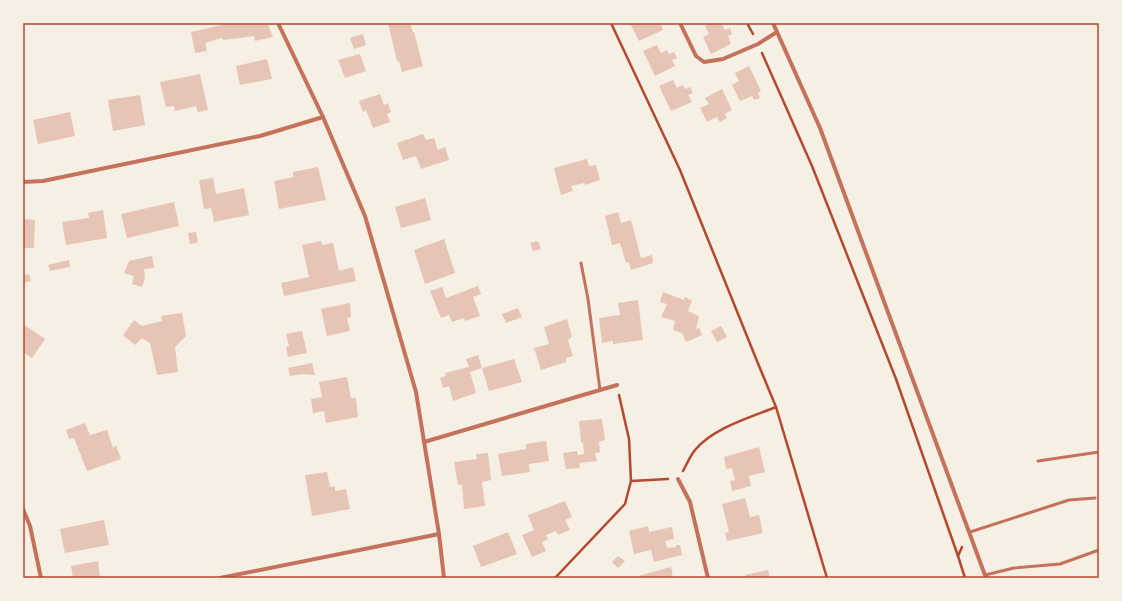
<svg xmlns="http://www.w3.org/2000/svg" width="1122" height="601" font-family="'DM Sans',sans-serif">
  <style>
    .building { fill: #e6c5b7 }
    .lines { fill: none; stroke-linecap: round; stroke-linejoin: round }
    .path { stroke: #b5482f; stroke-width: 2.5 }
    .service { stroke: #c5725c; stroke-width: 3 }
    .minor { stroke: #c5725c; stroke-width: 4 }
    .neatline { fill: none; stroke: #b5482f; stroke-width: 1.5 }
  </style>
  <rect width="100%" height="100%" fill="#f6efe4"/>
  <g class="building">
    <polygon points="231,23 267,23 273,37 255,41 254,36 223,40 222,38 205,43 207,51 196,53 195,52 191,32"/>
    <polygon points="388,23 410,23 413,32 414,32 423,66 402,72 399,61 397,61"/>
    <polygon points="630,23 660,23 663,30 639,41"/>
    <polygon points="711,23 721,23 725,30 730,28 732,34 728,36 731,44 711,54 703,37 709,34 705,26"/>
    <polygon points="363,34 366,45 354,49 350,38"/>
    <polygon points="657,45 661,53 667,50 669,54 674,52 677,58 672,60 675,66 655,76 643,51"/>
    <polygon points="360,54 366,71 345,78 338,60"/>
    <polygon points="267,59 272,79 240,85 236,66"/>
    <polygon points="749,66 761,91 758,93 760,98 754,100 752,96 740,101 732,85 739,81 735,73"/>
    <polygon points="200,74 208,110 198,112 196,106 175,111 174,106 166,107 160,82"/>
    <polygon points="673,80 677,88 683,85 685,89 690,87 693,93 688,95 692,102 671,111 659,86"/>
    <polygon points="722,89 732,110 725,114 727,118 720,122 717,117 707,122 700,108 709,104 705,98"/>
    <polygon points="380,94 384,105 388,103 391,112 387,114 390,122 373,128 366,110 363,112 359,101"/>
    <polygon points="140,95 145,125 113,131 108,100"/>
    <polygon points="70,112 75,136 38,144 33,120"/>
    <polygon points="423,134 426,140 434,138 438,150 445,147 449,160 421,169 416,156 403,160 397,143"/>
    <polygon points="587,159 589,166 596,165 600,180 585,185 584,183 571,186 573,191 561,195 554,168"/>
    <polygon points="318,167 326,200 279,209 274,181 293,177 293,172"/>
    <polygon points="213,178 216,194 244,188 249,215 214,222 211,208 204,209 199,180"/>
    <polygon points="425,198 431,220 401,228 395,207"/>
    <polygon points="174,202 179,226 127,238 121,214"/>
    <polygon points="103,210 107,238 66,245 62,222 89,218 88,213"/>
    <polygon points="618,212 621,223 631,220 641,258 652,255 653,263 631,270 629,262 626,263 620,243 612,245 605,216"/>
    <polygon points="23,219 35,220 34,248 23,248"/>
    <polygon points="196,232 198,243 190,244 188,233"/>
    <polygon points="444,239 455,273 425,284 414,250"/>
    <polygon points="321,241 322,245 333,243 339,271 353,267 356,281 284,296 281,283 309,277 302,245"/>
    <polygon points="538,241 541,249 533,251 530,243"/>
    <polygon points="152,256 154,268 144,269 145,278 142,287 132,284 134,276 124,273 129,261"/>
    <polygon points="69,260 70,267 50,271 48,265"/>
    <polygon points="29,274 31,281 23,283 23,276"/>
    <polygon points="478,286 481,294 473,297 480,316 465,321 464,318 452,322 449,315 441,318 430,291 442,287 446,298"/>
    <polygon points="663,292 684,300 685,297 692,301 688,311 699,316 696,329 699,328 702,335 686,342 682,333 673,330 675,321 661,317 667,304 660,302"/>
    <polygon points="638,300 643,340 613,344 613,341 602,343 599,318 620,315 618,303"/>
    <polygon points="350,303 351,317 347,318 350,331 327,336 321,309"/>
    <polygon points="518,308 522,317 506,323 502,314"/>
    <polygon points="182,313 186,336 175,347 178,372 157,375 150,343 142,338 135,345 123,335 134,320 142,326 162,321 161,316"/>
    <polygon points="567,319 572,337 568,340 573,356 566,358 566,362 541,370 534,348 549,344 544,327"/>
    <polygon points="23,324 45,339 32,358 23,352"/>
    <polygon points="721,326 727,337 717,342 711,331"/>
    <polygon points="302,331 307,353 288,357 286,347 289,346 286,334"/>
    <polygon points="478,355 482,368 470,372 476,393 453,401 449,386 443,388 440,378 446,376 445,373 469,367 466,359"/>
    <polygon points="514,359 522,382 489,391 482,368"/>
    <polygon points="312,363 315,375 301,374 290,376 288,368"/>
    <polygon points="347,377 351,398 356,398 358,417 326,423 324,411 313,413 311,399 322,397 319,382"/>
    <polygon points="602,419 605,440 599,442 600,452 595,453 597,461 579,463 580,468 566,469 563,453 577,451 578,455 584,454 583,443 581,442 579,421"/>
    <polygon points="85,423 90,435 107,430 113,448 116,446 121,459 87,471 74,438 69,439 66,430"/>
    <polygon points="546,441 549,461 529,464 530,472 502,476 498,454 526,449 526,444"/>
    <polygon points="759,447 765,472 749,476 751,486 732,491 730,481 735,480 732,468 726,469 724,457"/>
    <polygon points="488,453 491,480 482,482 485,506 464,509 462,485 458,485 454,462 477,459 476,454"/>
    <polygon points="327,472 330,487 335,486 335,491 346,489 350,509 312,516 305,475"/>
    <polygon points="745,498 750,517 759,515 763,533 727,541 725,533 729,532 722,504"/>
    <polygon points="565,501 572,517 565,520 570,530 558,535 556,531 546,535 548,539 542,542 546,551 532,557 522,535 534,530 528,515"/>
    <polygon points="104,520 109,545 65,553 60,529"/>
    <polygon points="648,526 649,532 672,527 674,539 665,541 667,548 676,547 676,545 680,545 682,555 654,562 651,550 634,554 629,531"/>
    <polygon points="508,532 517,554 481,567 473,546"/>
    <polygon points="618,556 625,561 618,568 612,562"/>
    <polygon points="98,561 100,577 73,578 71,566"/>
    <polygon points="671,567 673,578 638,578 638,576"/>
    <polygon points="768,570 770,578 746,578 745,575"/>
  </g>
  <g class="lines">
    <g class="path">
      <polyline points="611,23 680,170 757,361 776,407 827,578"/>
      <polyline points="747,23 753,34"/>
      <polyline points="762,53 812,166 896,379 958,556"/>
      <polyline points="619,395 629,439 631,481"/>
      <path d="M683,471c4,-7 7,-15 12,-21 18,-22 56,-33 81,-43"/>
      <polyline points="962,547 958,556 965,578"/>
      <polyline points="555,578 625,504 631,481 668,479"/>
    </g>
    <g class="service">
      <polyline points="581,263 588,299 600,390"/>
      <polyline points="1038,461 1099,452"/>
      <polyline points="970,532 1069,500 1095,498"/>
      <polyline points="985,575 1014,568 1060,564 1099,550"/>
    </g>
    <g class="minor">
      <polyline points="278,23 323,117 365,216 416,392 439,534 444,578"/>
      <polyline points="680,23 696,56 704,62 723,59 758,44 777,32"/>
      <polyline points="773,23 820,128 986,578"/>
      <polyline points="23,182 43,181 260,136 323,117"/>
      <polyline points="424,442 617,385"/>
      <polyline points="678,479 690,502 708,578"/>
      <polyline points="23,509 30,526 41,578"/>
      <polyline points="220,578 439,534"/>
    </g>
  </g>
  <rect width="1122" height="601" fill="none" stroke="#f6efe4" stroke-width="48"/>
  <rect x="24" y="24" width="1074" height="553" class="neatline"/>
</svg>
